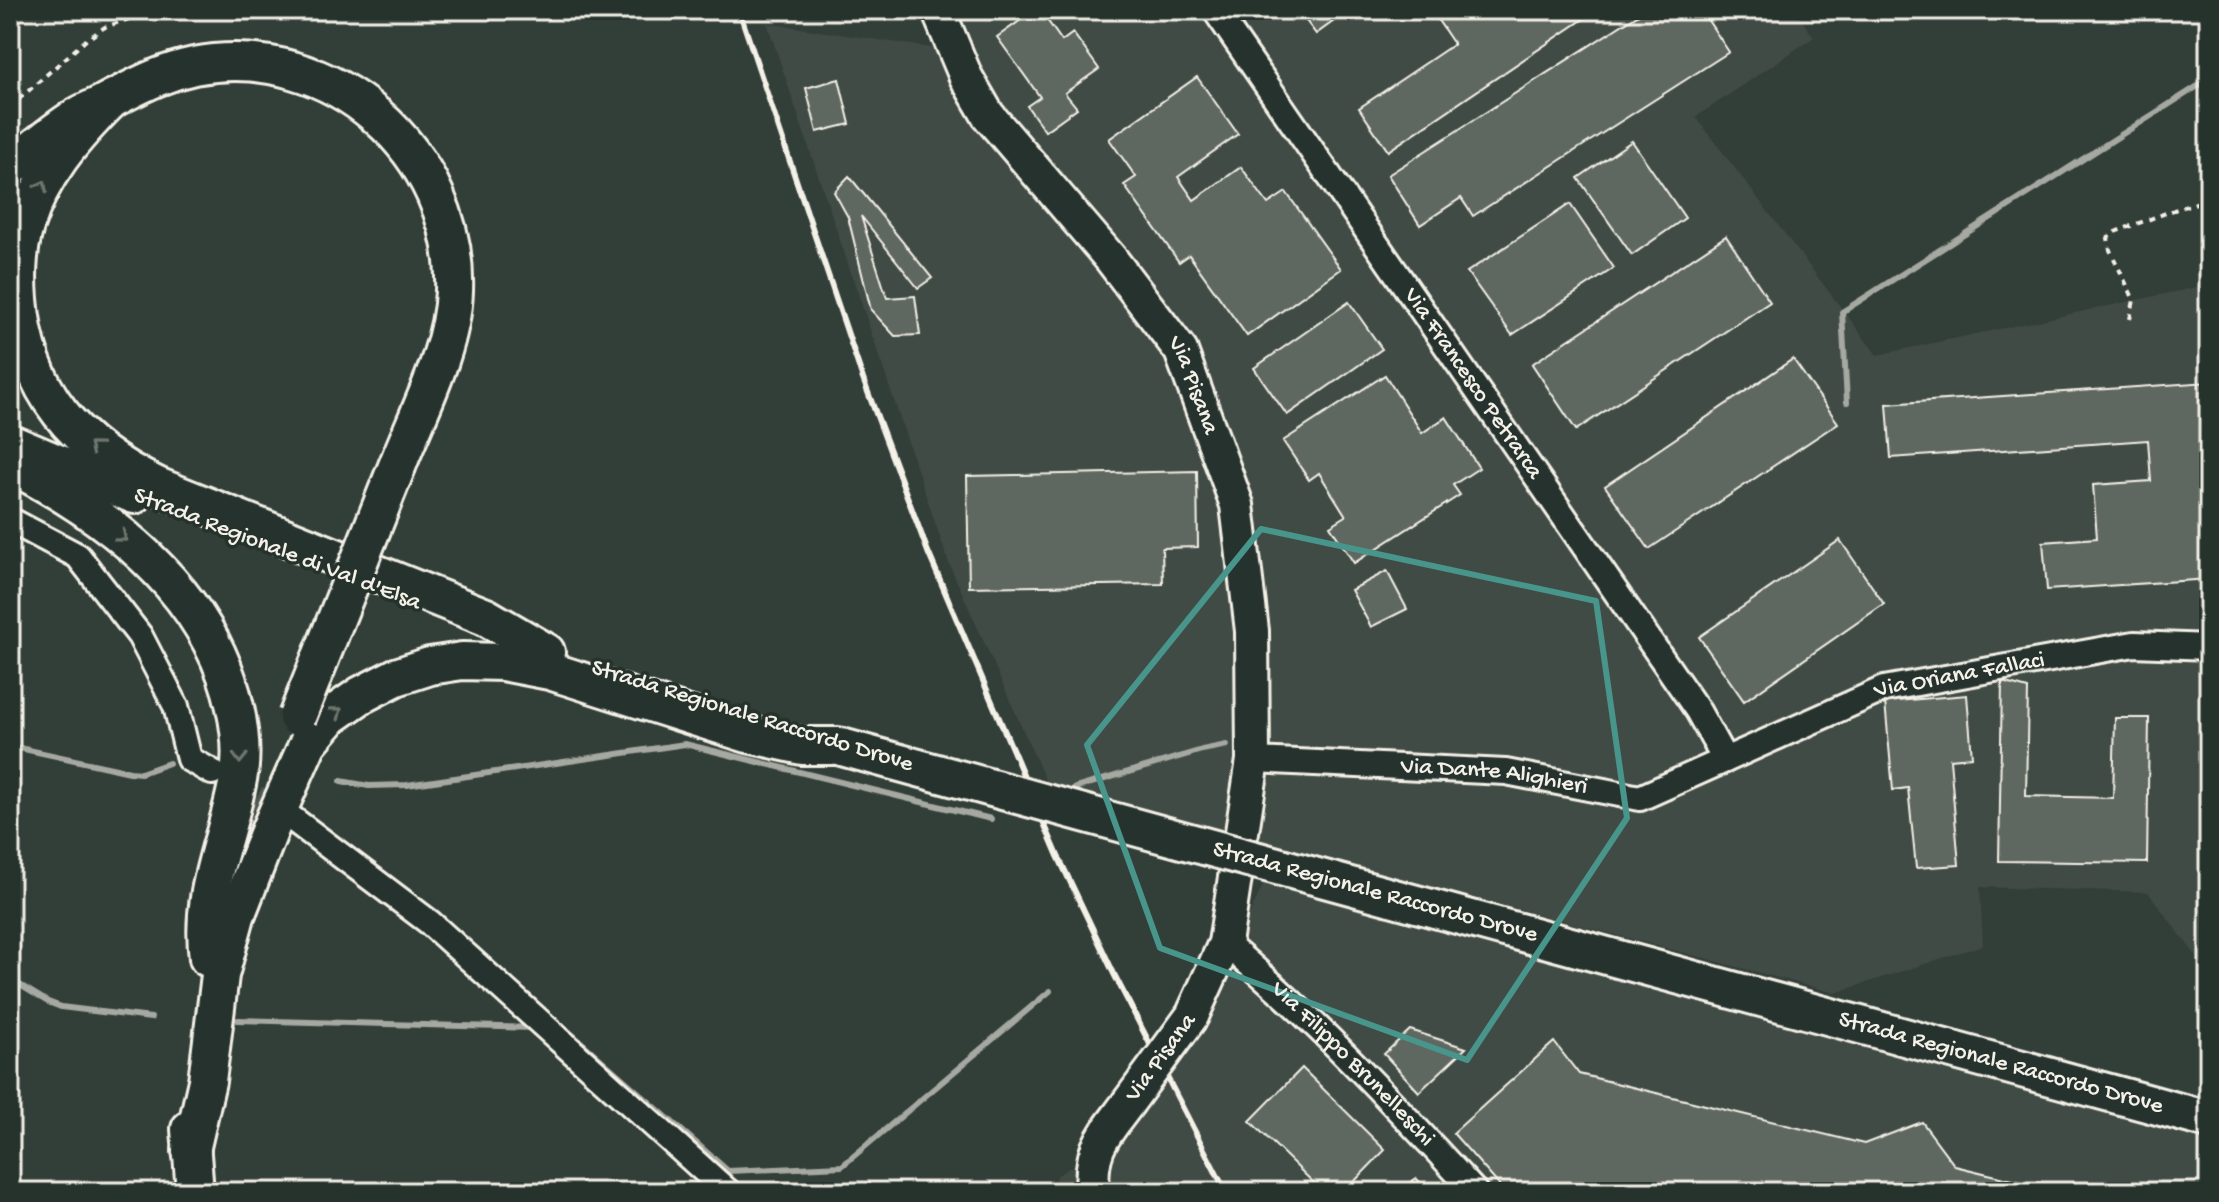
<svg xmlns="http://www.w3.org/2000/svg" width="2219" height="1202" font-family="'Gochi Hand',sans-serif">
  <style>
    .built { fill: #404b44 }
    .lines { fill: none; stroke-linecap: round; stroke-linejoin: round }
    .stream { stroke: #a6a9a1; stroke-width: 6 }
    .building { fill: #5f6861; stroke: #f4f1e8; stroke-width: 2 }
    .street-tunnel { stroke: #4f5952; stroke-width: 24; stroke-dasharray: 24 12; stroke-linecap: butt }
    .street-casing { stroke: #f4f1e8; stroke-width: 30 }
    .secondary-casing { stroke: #f4f1e8; stroke-width: 38 }
    .primary-casing { stroke: #f4f1e8; stroke-width: 42 }
    .path { stroke: #f4f1e8; stroke-width: 4; stroke-dasharray: 6 6; stroke-linecap: butt }
    .street { stroke: #26332d; stroke-width: 24 }
    .secondary { stroke: #26332d; stroke-width: 32 }
    .primary { stroke: #26332d; stroke-width: 36 }
    .rail { stroke: #f4f1e8; stroke-width: 6 }
    .secondary-bridge-casing { stroke: #f4f1e8; stroke-width: 38; stroke-linecap: butt }
    .primary-bridge-casing { stroke: #f4f1e8; stroke-width: 42; stroke-linecap: butt }
    .secondary-bridge { stroke: #26332d; stroke-width: 32 }
    .primary-bridge { stroke: #26332d; stroke-width: 36 }
    .oneway { stroke: #6e766e }
    .marked { fill: none; stroke: #48958c; stroke-width: 6; stroke-linejoin: round }
    .labels { text-anchor: middle; dominant-baseline: central; stroke-width: 7; stroke-linejoin: round; paint-order: stroke }
    .street-label { font-size: 24px; fill: #f4f1e8; stroke: #26332d }
  </style>
  <rect width="100%" height="100%" fill="#323e38"/>
  <filter id="ink" filterUnits="userSpaceOnUse"><feTurbulence type="fractalNoise" baseFrequency=".0125" numOctaves="2"/><feDisplacementMap in="SourceGraphic" scale="16" xChannelSelector="R" yChannelSelector="G"/><feConvolveMatrix kernelMatrix="1 2 1 2 8 2 1 2 1" color-interpolation-filters="sRGB"/></filter>
  <g filter="url(#ink)">
    <g class="built">
      <polygon points="919,10 1794,10 1814,37 1696,117 1877,355 2202,286 2209,291 2209,973 2148,892 1980,887 1983,945 1835,993 1047,784 948,561 767,23 932,48"/>
      <polygon points="1264,883 2209,1138 2209,1192 1045,1192 1058,1175 1133,1126 1186,1050"/>
    </g>
    <g class="lines">
      <g class="stream">
        <polyline points="1847,402 1842,312 2209,79"/>
        <polyline points="10,746 130,772 141,773 169,763"/>
        <polyline points="341,781 369,786 407,785 685,744 991,819"/>
        <polyline points="1075,788 1202,750 1227,745"/>
        <polyline points="10,979 48,1002 61,1007 151,1018"/>
        <polyline points="238,1020 536,1028"/>
        <polyline points="559,1029 566,1029 728,1171 842,1166 1050,991"/>
      </g>
    </g>
    <g class="building">
      <polygon points="1035,10 1040,10 1062,41 1073,33 1099,69 1065,93 1077,108 1045,131 1027,106 1040,97 997,37"/>
      <polygon points="1298,10 1349,10 1316,34"/>
      <polygon points="1431,10 1597,10 1388,151 1359,108 1454,44"/>
      <polygon points="1645,10 1701,10 1729,52 1473,216 1461,198 1420,225 1388,175"/>
      <polygon points="1197,77 1238,134 1178,177 1194,200 1241,167 1268,204 1286,192 1341,269 1247,336 1189,255 1179,262 1124,185 1136,177 1109,139"/>
      <polygon points="839,79 850,124 817,132 806,88"/>
      <polygon points="1632,141 1685,218 1632,255 1578,178"/>
      <polygon points="849,176 932,278 918,288 861,216 887,298 915,296 920,335 895,336 871,310 848,217 834,192"/>
      <polygon points="1570,204 1614,268 1512,335 1467,272"/>
      <polygon points="1726,236 1770,302 1576,430 1532,364"/>
      <polygon points="1349,302 1382,349 1287,415 1254,368"/>
      <polygon points="1793,359 1838,423 1649,549 1605,486"/>
      <polygon points="1385,375 1422,433 1446,417 1479,468 1453,485 1460,495 1354,563 1330,526 1346,516 1319,473 1309,480 1283,441"/>
      <polygon points="2209,382 2209,579 2047,590 2043,542 2097,538 2093,485 2151,481 2148,440 1891,458 1887,404"/>
      <polygon points="1197,471 1198,547 1162,548 1163,584 969,587 967,476"/>
      <polygon points="1840,540 1884,604 1744,701 1699,637"/>
      <polygon points="1387,571 1407,609 1371,627 1351,590"/>
      <polygon points="2002,682 2028,689 2026,796 2113,798 2115,718 2149,718 2147,863 1999,861"/>
      <polygon points="1967,695 1972,757 1950,759 1959,865 1916,868 1908,788 1893,790 1885,702"/>
      <polygon points="1410,1030 1466,1048 1419,1092 1384,1054"/>
      <polygon points="1554,1042 1579,1074 1864,1144 1922,1122 1955,1166 2062,1192 1543,1192 1540,1189 1536,1192 1505,1192 1453,1133"/>
      <polygon points="1302,1068 1385,1150 1344,1192 1323,1192 1250,1121"/>
      <polygon points="1416,1178 1429,1192 1400,1192"/>
    </g>
    <g class="lines">
      <polyline class="street-tunnel" points="225,780 286,814"/>
      <defs>
        <g id="street">
          <path id="s1" d="M1215,10l483,701 27,49"/>
          <polyline points="10,520 78,556 140,636 176,706 189,759 212,772"/>
          <path id="s2" d="M1253,760l253,12 134,26 244,-109 250,-45 75,3"/>
          <polyline points="286,814 429,922 728,1192"/>
          <path id="s3" d="M1225,943c90,76 171,163 250,249"/>
        </g>
        <g id="secondary">
          <path id="s4" d="M938,10l28,67 22,38 123,144 70,92 56,154 15,126 1,129 -11,72"/>
          <polyline points="1192,1016 1225,943 1236,871"/>
          <path d="M1093,1192c-4,-44 11,-56 35,-89"/>
        </g>
        <g id="primary">
          <path d="M111,100c-37,37 -70,75 -86,126 -7,23 -8,49 -6,73 7,93 57,148 138,187l329,131 60,35"/>
          <path d="M10,168c22,-18 43,-37 68,-52 10,-6 22,-10 32,-16 30,-15 51,-27 84,-34 138,-27 265,87 260,225 -2,59 -35,119 -56,173"/>
          <polyline points="10,443 134,495"/>
          <path d="M17,468c98,51 193,126 218,239 5,23 8,49 3,72 -11,63 -39,112 -30,179"/>
          <path id="s5" d="M1310,875l899,245"/>
          <polyline points="190,1129 195,1192"/>
          <polyline points="191,1151 207,1081 220,975 236,916 270,829 308,743 331,716 361,695 396,677 430,666 462,661 503,662 550,671 748,734 802,746 838,746"/>
        </g>
      </defs>
      <use href="#street" class="street-casing"/>
      <use href="#secondary" class="secondary-casing"/>
      <use href="#primary" class="primary-casing"/>
      <g class="path">
        <polyline points="10,107 86,40 105,27 156,10"/>
        <polyline points="2130,319 2134,300 2110,250 2108,238 2115,232 2174,210 2209,199"/>
      </g>
      <use href="#street" class="street"/>
      <use href="#secondary" class="secondary"/>
      <use href="#primary" class="primary"/>
      <polyline class="rail" points="739,10 863,379 928,552 1058,856 1115,976 1226,1192"/>
      <defs>
        <g id="secondary-bridge">
          <path id="s6" d="M1128,1103l64,-87"/>
        </g>
        <g id="primary-bridge">
          <polyline points="297,717 398,464"/>
          <polyline points="838,746 1310,875"/>
        </g>
      </defs>
      <use href="#secondary-bridge" class="secondary-bridge-casing"/>
      <use href="#primary-bridge" class="primary-bridge-casing"/>
      <use href="#secondary-bridge" class="secondary-bridge"/>
      <use href="#primary-bridge" class="primary-bridge"/>
    </g>
    <defs><path id="oneway-chevron" d="M-2-3.5L2.5 0L-2 3.5" fill="none" stroke-width="1.6" stroke-linecap="round" stroke-linejoin="round" transform="scale(2)"/></defs>
    <g class="oneway">
      <use href="#oneway-chevron" transform="translate(42 186) rotate(-63)"/>
      <use href="#oneway-chevron" transform="translate(94 447) rotate(-140)"/>
      <use href="#oneway-chevron" transform="translate(122 537) rotate(39)"/>
      <use href="#oneway-chevron" transform="translate(337 712) rotate(-38)"/>
      <use href="#oneway-chevron" transform="translate(240 758) rotate(91)"/>
    </g>
  </g>
  <path class="marked" d="M1261,529l335,72 31,217 -160,242 -307,-112 -73,-203z"/>
  <g class="labels">
    <g class="street-label">
      <text stroke="none"><textPath href="#s1" startOffset="454">Via Francesco Petrarca</textPath></text>
      <text stroke="none"><textPath href="#s4" startOffset="458">Via Pisana</textPath></text>
      <text transform="translate(277 550) rotate(21)">Strada Regionale di Val d'Elsa</text>
      <text stroke="none"><textPath href="#s2" startOffset="734">Via Oriana Fallaci</textPath></text>
      <text transform="translate(752 717) rotate(17)">Strada Regionale Raccordo Drove</text>
      <text stroke="none"><textPath href="#s2" startOffset="242">Via Dante Alighieri</textPath></text>
      <text transform="translate(1375 893) rotate(15)">Strada Regionale Raccordo Drove</text>
      <text stroke="none"><textPath href="#s6" startOffset="56">Via Pisana</textPath></text>
      <text stroke="none"><textPath href="#s5" startOffset="716">Strada Regionale Raccordo Drove</textPath></text>
      <text stroke="none"><textPath href="#s3" startOffset="176">Via Filippo Brunelleschi</textPath></text>
    </g>
  </g>
  <rect width="2219" height="1202" fill="none" stroke="#26332d" stroke-width="40"/>
  <rect x="20" y="20" width="2179" height="1162" fill="none" stroke="#f4f1e8" stroke-width="3" filter="url(#ink)"/>
</svg>
